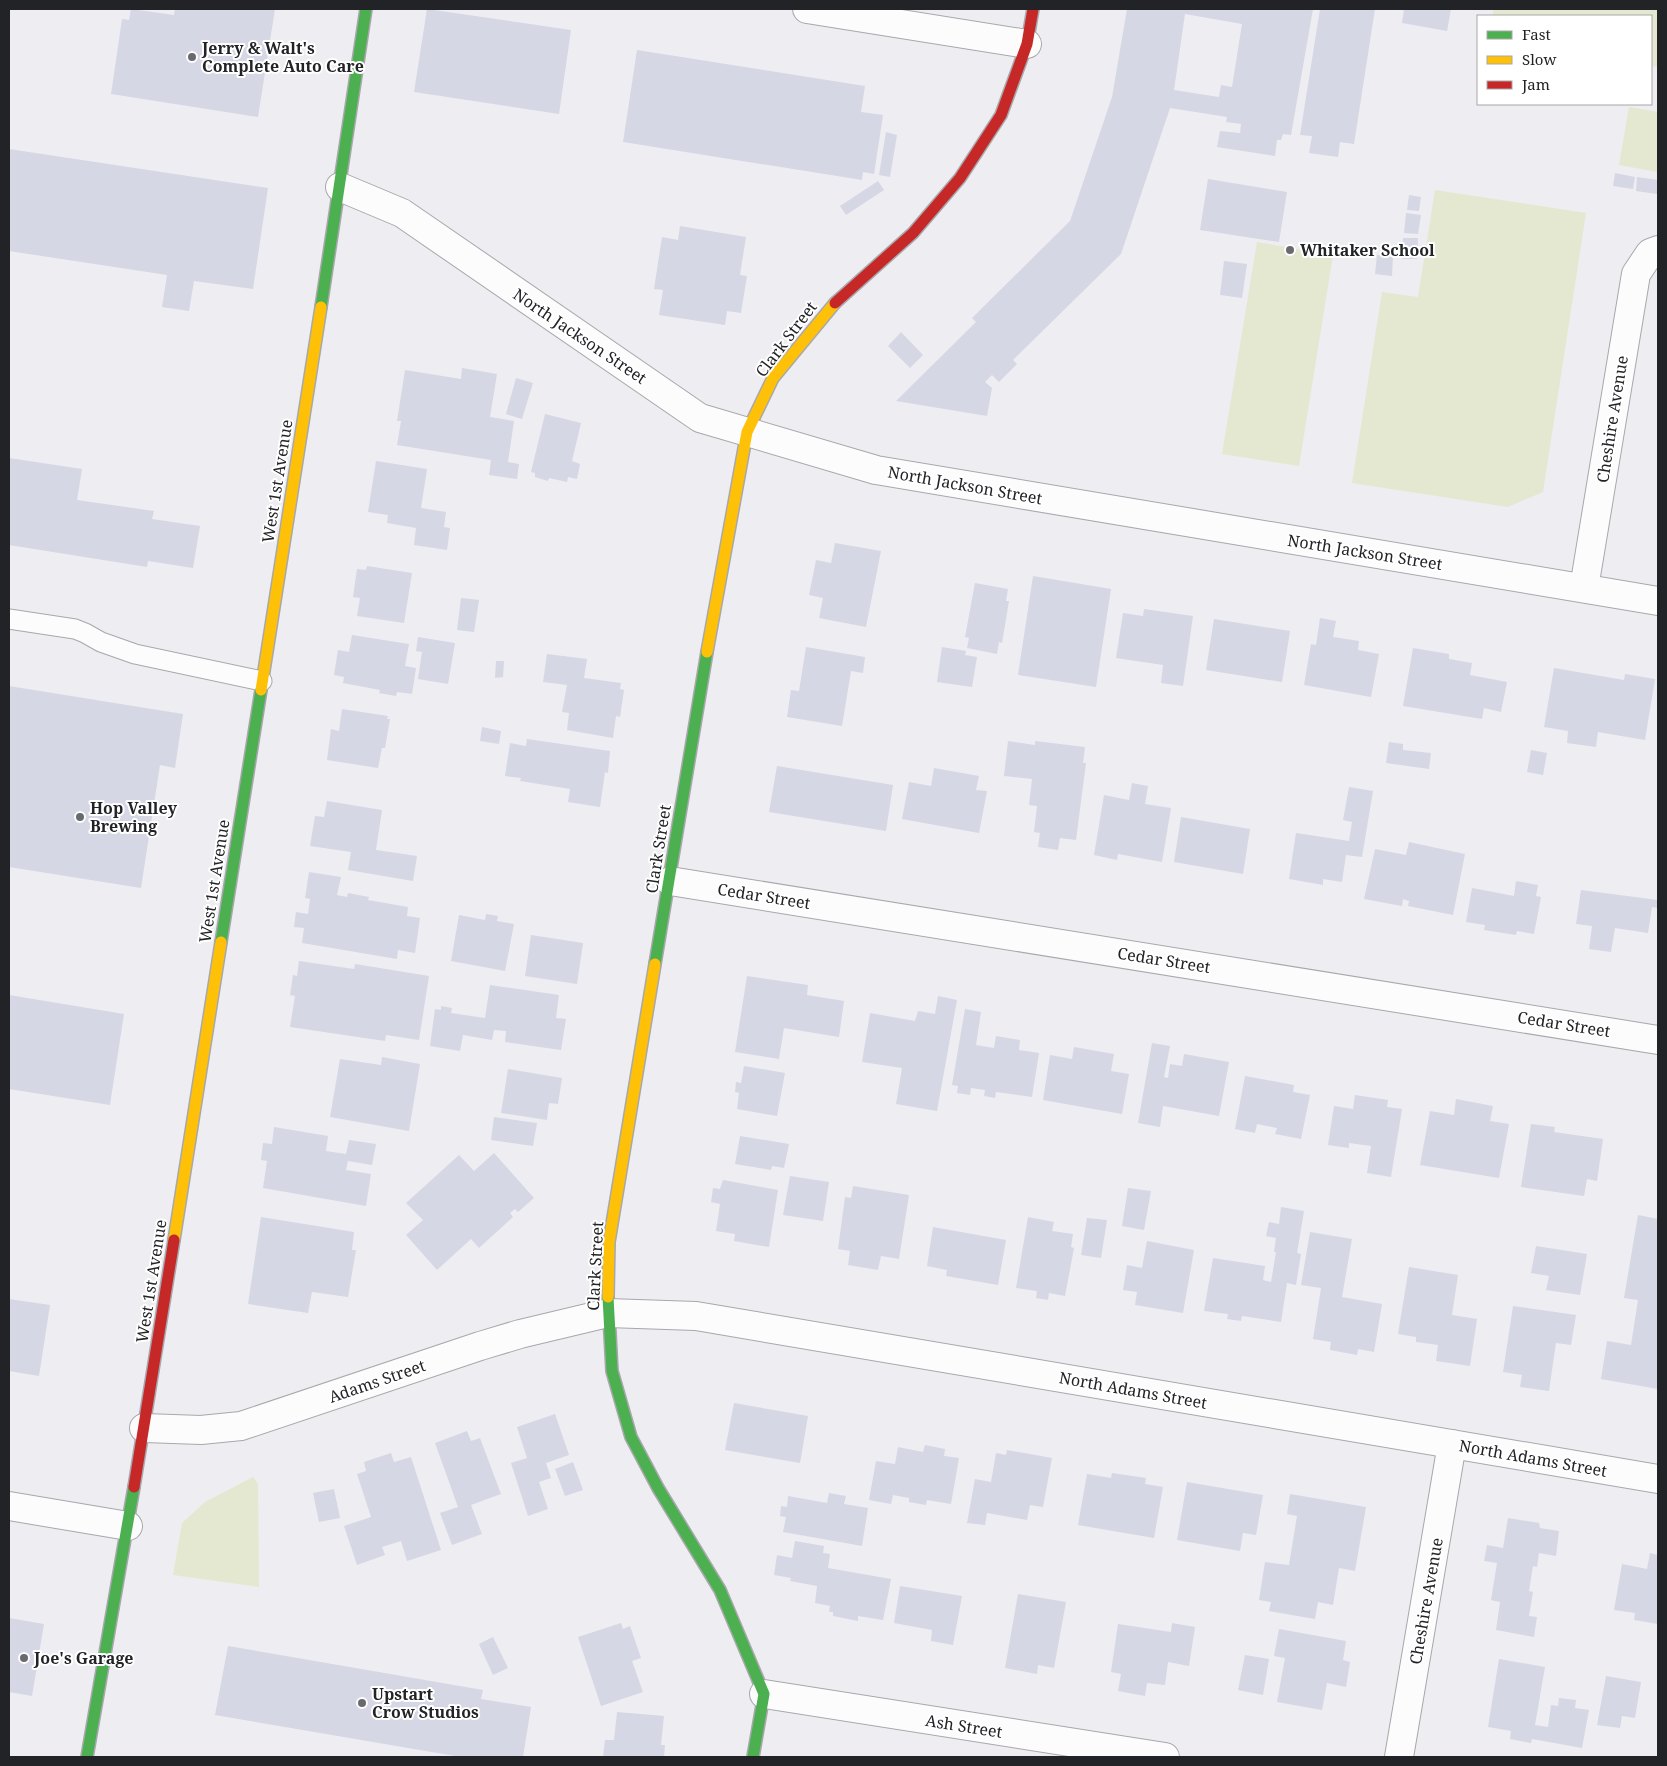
<svg xmlns="http://www.w3.org/2000/svg" width="1667" height="1766" font-family="'Noto Serif',serif">
  <style>
    .green { fill: #e5e8d0 }
    .building { fill: #d6d7e4; fill-rule: evenodd }
    .lines { fill: none; stroke-linecap: round; stroke-linejoin: round }
    .lane-casing { stroke: #a8a8ac; stroke-width: 21 }
    .street-casing { stroke: #a8a8ac; stroke-width: 30 }
    .fast-casing { stroke: #a8a8ac; stroke-width: 14 }
    .slow-casing { stroke: #a8a8ac; stroke-width: 14 }
    .jam-casing { stroke: #a8a8ac; stroke-width: 14 }
    .lane { stroke: #fcfcfd; stroke-width: 19 }
    .street { stroke: #fcfcfd; stroke-width: 28 }
    .fast { stroke: #4caf50; stroke-width: 11 }
    .slow { stroke: #ffc107; stroke-width: 11 }
    .jam { stroke: #c62828; stroke-width: 11 }
    .poi-dot { fill: #696a6d; stroke: #fff; stroke-width: 2 }
    .labels { text-anchor: middle; dominant-baseline: central; stroke-width: 4; stroke-linejoin: round; paint-order: stroke }
    .poi-label { font-size: 16px; font-weight: bold; fill: #222326; stroke: #fff; text-anchor: start }
    .street-label { font-size: 16px; fill: #222326; stroke: #fff }
  </style>
  <rect width="100%" height="100%" fill="#ededf2"/>
  <g class="green">
    <polygon points="1494,9 1658,9 1658,67 1651,66 1651,16 1492,16"/>
    <polygon points="1629,107 1658,112 1658,172 1619,165"/>
    <polygon points="1435,190 1586,213 1543,492 1508,507 1352,483 1382,292 1418,297"/>
    <polygon points="1257,242 1333,255 1299,466 1222,454"/>
    <polygon points="253,1477 258,1484 259,1587 173,1575 182,1523 205,1502"/>
  </g>
  <g class="building">
    <polygon points="131,9 174,15 175,9 275,9 258,117 111,94 122,19 129,20"/>
    <polygon points="427,9 571,30 559,114 414,92"/>
    <path d="M1127,9h186l-22,126 -8,-1 -2,6h-4l-2,16 -58,-9 3,-16 20,2 1,-9 -15,-2 1,-5 -57,-9 -49,146 -108,106 4,4 -18,18 -7,-7 -7,7 7,6 -5,28 -91,-15 80,-79 -4,-4 98,-97 42,-124zM1185,14l57,10 -10,63 -11,-2 -2,12 -45,-7z"/>
    <polygon points="1320,9 1375,9 1354,144 1340,142 1338,157 1309,153 1312,136 1300,135"/>
    <polygon points="1404,9 1451,9 1447,31 1402,23"/>
    <polygon points="637,50 865,86 861,112 883,115 874,174 863,172 862,180 623,142"/>
    <polygon points="886,132 897,135 890,177 879,175"/>
    <polygon points="9,149 268,188 253,289 194,281 189,311 162,307 167,275 9,251"/>
    <polygon points="1615,173 1635,177 1633,189 1613,186"/>
    <polygon points="1637,177 1658,180 1657,194 1636,191"/>
    <polygon points="1208,179 1287,192 1279,242 1200,230"/>
    <polygon points="878,181 884,190 846,215 840,206"/>
    <polygon points="1409,195 1421,197 1419,211 1407,210"/>
    <polygon points="1406,213 1421,215 1418,234 1404,233"/>
    <polygon points="680,226 746,237 740,275 747,276 741,313 727,311 725,325 659,315 663,290 654,289 662,237 678,240"/>
    <polygon points="1403,238 1418,238 1417,259 1402,259"/>
    <polygon points="1377,255 1393,256 1392,276 1375,274"/>
    <polygon points="1224,261 1247,264 1242,298 1220,295"/>
    <polygon points="901,332 923,355 910,368 888,346"/>
    <polygon points="462,368 497,374 490,417 514,421 508,462 519,464 517,479 489,475 491,460 397,445 401,421 397,421 405,370 461,379"/>
    <polygon points="516,378 533,383 522,419 506,414"/>
    <polygon points="545,414 581,423 572,461 580,464 577,479 568,477 567,482 549,478 548,481 535,477 535,473 531,472"/>
    <polygon points="9,458 82,469 77,500 154,511 152,519 200,526 193,568 148,561 147,567 9,545"/>
    <polygon points="376,461 427,469 421,508 446,512 444,527 450,528 447,550 414,545 416,528 387,523 388,515 368,512"/>
    <polygon points="835,543 881,551 866,627 819,618 823,598 809,595 816,560 831,563"/>
    <polygon points="367,566 412,573 404,623 357,616 360,598 353,597 357,569 366,570"/>
    <polygon points="1033,576 1111,589 1096,687 1018,675"/>
    <polygon points="975,583 1008,589 1006,601 1009,601 1002,643 999,642 997,654 967,648 969,638 965,637"/>
    <polygon points="461,598 479,600 474,632 457,630"/>
    <polygon points="1144,609 1193,616 1183,686 1161,683 1163,665 1116,658 1123,613 1143,616"/>
    <polygon points="1320,618 1336,621 1333,637 1359,641 1358,650 1379,654 1371,697 1304,685 1311,644 1316,645"/>
    <polygon points="1214,619 1290,631 1282,682 1206,670"/>
    <polygon points="352,635 409,644 405,666 416,668 412,694 397,692 396,696 379,693 380,690 343,683 344,677 334,675 338,650 349,652"/>
    <polygon points="418,637 455,643 448,684 418,679 422,652 416,651"/>
    <polygon points="806,647 865,657 863,673 851,671 842,726 787,717 791,690 799,691"/>
    <polygon points="942,647 966,651 965,655 977,657 972,687 937,682"/>
    <polygon points="1413,648 1449,654 1449,659 1472,663 1470,675 1507,682 1501,712 1484,708 1482,719 1403,706"/>
    <polygon points="547,654 587,659 584,678 621,683 620,689 624,690 620,717 616,716 613,738 567,730 569,713 562,712 567,685 543,682"/>
    <polygon points="496,661 504,661 503,677 495,678"/>
    <polygon points="1554,668 1624,680 1625,674 1655,679 1645,740 1598,732 1596,747 1567,743 1568,731 1544,727"/>
    <polygon points="9,686 183,714 175,768 160,765 141,888 9,867"/>
    <polygon points="342,709 388,716 387,719 390,719 385,748 382,748 378,768 327,760 331,729 339,731"/>
    <polygon points="482,727 501,731 499,744 480,741"/>
    <polygon points="527,739 610,751 608,773 605,772 600,807 568,802 570,789 520,781 521,778 505,776 510,743 526,746"/>
    <polygon points="1008,741 1035,745 1035,741 1085,747 1083,763 1086,763 1076,840 1060,838 1058,850 1038,847 1040,833 1034,832 1037,806 1029,805 1032,779 1004,776"/>
    <polygon points="1389,742 1403,744 1403,750 1431,753 1429,769 1386,763"/>
    <polygon points="1531,750 1547,753 1543,775 1527,772"/>
    <polygon points="777,766 893,785 886,831 769,812"/>
    <polygon points="934,768 979,776 976,790 987,791 979,833 902,819 909,782 931,786"/>
    <polygon points="1132,783 1148,786 1145,804 1171,808 1162,862 1118,854 1117,860 1094,855 1104,795 1129,800"/>
    <polygon points="1349,787 1373,791 1362,857 1346,855 1342,882 1323,879 1323,885 1289,879 1296,833 1349,841 1352,822 1343,820"/>
    <polygon points="327,801 382,810 376,850 417,856 413,881 348,870 351,852 310,846 315,816 324,817"/>
    <polygon points="1181,817 1250,829 1243,874 1174,862"/>
    <polygon points="1409,842 1465,854 1453,915 1408,906 1409,901 1403,899 1402,906 1364,899 1375,849 1406,855"/>
    <polygon points="309,872 341,877 337,895 347,897 348,893 369,897 368,900 408,907 407,916 420,918 415,953 398,950 397,959 302,943 304,928 294,927 296,912 308,914 310,899 305,898"/>
    <polygon points="1516,881 1538,885 1536,896 1541,897 1534,934 1517,931 1516,935 1484,930 1485,925 1466,922 1472,888 1514,896"/>
    <polygon points="1581,890 1658,900 1658,908 1652,907 1648,933 1615,928 1611,952 1589,949 1592,926 1576,924"/>
    <polygon points="486,914 498,916 497,921 514,924 505,971 451,961 459,915 485,920"/>
    <polygon points="531,935 583,943 577,984 525,976"/>
    <polygon points="299,961 354,969 355,964 429,976 419,1040 386,1035 385,1041 290,1027 295,996 290,995 293,975 297,976"/>
    <polygon points="747,976 808,985 807,995 844,1001 839,1037 784,1028 779,1059 735,1052"/>
    <polygon points="490,985 559,995 556,1018 566,1019 561,1050 505,1042 506,1031 494,1030 492,1040 463,1035 460,1051 430,1046 435,1009 441,1010 441,1006 452,1008 451,1013 485,1018"/>
    <polygon points="9,995 124,1014 110,1105 9,1089"/>
    <polygon points="938,996 957,1000 937,1111 896,1104 902,1068 862,1062 870,1013 915,1021 918,1011 935,1014"/>
    <polygon points="965,1009 981,1012 976,1045 994,1048 996,1036 1020,1040 1019,1050 1039,1053 1032,1097 996,1092 995,1098 984,1096 985,1090 971,1088 970,1095 957,1093 958,1086 952,1085"/>
    <polygon points="1152,1043 1170,1046 1164,1077 1168,1078 1170,1064 1182,1066 1184,1054 1229,1062 1219,1116 1163,1106 1160,1127 1138,1123"/>
    <polygon points="1074,1047 1114,1054 1111,1071 1129,1074 1122,1114 1043,1100 1050,1055 1072,1059"/>
    <polygon points="382,1057 420,1064 409,1131 330,1117 340,1059 381,1065"/>
    <polygon points="744,1066 785,1073 777,1116 737,1109 739,1093 735,1092 736,1082 741,1083"/>
    <polygon points="508,1069 562,1078 558,1104 549,1103 547,1120 501,1113"/>
    <polygon points="1245,1076 1294,1085 1293,1092 1310,1095 1301,1139 1275,1134 1277,1128 1257,1124 1255,1133 1235,1129"/>
    <polygon points="1355,1095 1388,1100 1387,1107 1402,1109 1391,1177 1367,1173 1371,1146 1349,1143 1349,1148 1328,1145 1334,1106 1353,1109"/>
    <polygon points="1456,1099 1493,1106 1490,1121 1509,1124 1499,1178 1420,1165 1430,1111 1454,1115"/>
    <polygon points="494,1117 537,1123 533,1146 491,1140"/>
    <polygon points="1531,1124 1555,1127 1554,1132 1603,1139 1597,1181 1587,1179 1584,1196 1521,1187"/>
    <polygon points="274,1127 328,1136 326,1151 346,1154 349,1140 376,1144 372,1165 348,1161 346,1170 371,1174 366,1206 263,1188 267,1161 261,1160 263,1143 272,1144"/>
    <polygon points="740,1136 789,1144 784,1168 772,1166 771,1170 735,1164"/>
    <polygon points="494,1153 534,1198 518,1212 515,1209 510,1213 513,1217 479,1248 471,1239 437,1270 406,1235 423,1220 406,1203 459,1155 474,1171"/>
    <polygon points="790,1176 829,1182 823,1221 783,1215"/>
    <polygon points="723,1180 778,1190 769,1247 734,1241 735,1234 716,1231 720,1204 711,1202 713,1188 720,1189"/>
    <polygon points="853,1186 909,1195 899,1259 881,1256 878,1270 848,1265 850,1251 838,1249 845,1197 851,1198"/>
    <polygon points="1128,1188 1151,1191 1144,1230 1122,1226"/>
    <polygon points="1281,1207 1304,1211 1297,1253 1301,1254 1296,1285 1287,1283 1281,1322 1242,1316 1241,1321 1227,1319 1228,1314 1204,1311 1213,1258 1265,1266 1263,1280 1271,1282 1276,1252 1274,1252 1276,1238 1266,1236 1269,1222 1279,1224"/>
    <polygon points="1638,1215 1658,1219 1658,1389 1601,1379 1607,1341 1631,1345 1638,1300 1624,1298"/>
    <polygon points="261,1217 354,1232 352,1250 356,1250 348,1297 312,1292 308,1313 248,1304"/>
    <polygon points="1028,1217 1054,1222 1052,1231 1073,1234 1071,1247 1074,1248 1065,1296 1049,1293 1048,1300 1036,1298 1037,1291 1016,1288"/>
    <polygon points="1087,1218 1107,1220 1101,1258 1081,1255"/>
    <polygon points="933,1227 1006,1240 998,1285 946,1276 947,1270 927,1266"/>
    <polygon points="1310,1232 1352,1239 1342,1297 1382,1304 1374,1352 1358,1349 1357,1355 1330,1350 1331,1342 1313,1339 1321,1288 1301,1285"/>
    <polygon points="1147,1241 1194,1250 1183,1313 1135,1305 1137,1292 1123,1290 1127,1265 1142,1268"/>
    <polygon points="1536,1246 1587,1254 1580,1295 1546,1290 1549,1276 1531,1273"/>
    <polygon points="1409,1267 1458,1275 1452,1315 1477,1319 1470,1366 1436,1361 1438,1345 1416,1342 1416,1337 1398,1334"/>
    <polygon points="9,1299 50,1305 39,1376 9,1371"/>
    <polygon points="1513,1306 1576,1315 1571,1345 1556,1343 1549,1391 1520,1387 1522,1375 1503,1372"/>
    <polygon points="734,1403 808,1416 800,1463 725,1450"/>
    <polygon points="555,1414 569,1455 546,1463 551,1478 539,1482 548,1509 528,1516 511,1463 527,1458 517,1427"/>
    <polygon points="467,1431 471,1441 480,1438 501,1494 471,1505 482,1534 452,1545 440,1513 458,1507 435,1443"/>
    <polygon points="925,1445 945,1449 944,1456 959,1458 951,1504 927,1500 926,1505 909,1502 909,1498 893,1495 891,1504 869,1500 876,1461 895,1464 898,1447 923,1452"/>
    <polygon points="1007,1450 1052,1458 1043,1507 1030,1505 1027,1520 987,1513 985,1525 967,1523 975,1479 991,1482 996,1453 1006,1455"/>
    <polygon points="391,1453 394,1462 411,1457 441,1550 407,1561 401,1541 382,1547 385,1555 357,1565 344,1526 371,1517 357,1474 366,1471 364,1462"/>
    <polygon points="573,1462 583,1490 565,1496 555,1469"/>
    <polygon points="1112,1473 1146,1478 1145,1484 1163,1487 1154,1538 1078,1525 1087,1474 1111,1478"/>
    <polygon points="1187,1482 1263,1495 1256,1535 1243,1533 1240,1551 1177,1540"/>
    <polygon points="334,1489 340,1518 319,1522 313,1493"/>
    <polygon points="829,1493 846,1496 844,1504 868,1508 862,1546 783,1532 786,1517 780,1516 781,1506 787,1507 788,1496 827,1503"/>
    <polygon points="1290,1494 1366,1507 1355,1571 1339,1568 1333,1605 1318,1602 1315,1619 1269,1611 1271,1602 1259,1600 1265,1562 1289,1565 1297,1516 1287,1514"/>
    <polygon points="1508,1518 1539,1523 1540,1528 1559,1531 1556,1556 1539,1553 1537,1567 1533,1566 1529,1591 1533,1592 1529,1616 1537,1617 1534,1637 1496,1630 1500,1602 1491,1600 1497,1563 1484,1561 1487,1545 1503,1548"/>
    <polygon points="795,1541 824,1546 823,1553 830,1554 828,1568 891,1579 883,1620 858,1616 858,1621 833,1616 833,1612 829,1612 830,1606 815,1603 817,1586 790,1581 791,1578 774,1575 777,1555 792,1558"/>
    <polygon points="1650,1553 1658,1555 1658,1624 1634,1620 1635,1613 1614,1610 1622,1564 1647,1569"/>
    <polygon points="900,1586 962,1596 953,1645 931,1641 932,1630 894,1623"/>
    <polygon points="1018,1594 1066,1602 1054,1668 1038,1665 1037,1674 1005,1668"/>
    <polygon points="9,1618 44,1624 32,1696 9,1692"/>
    <polygon points="621,1623 623,1629 630,1626 641,1658 632,1661 643,1692 601,1706 578,1637"/>
    <polygon points="1172,1623 1195,1627 1189,1666 1168,1662 1165,1685 1147,1683 1145,1696 1118,1691 1121,1674 1111,1672 1118,1624 1171,1632"/>
    <polygon points="1279,1629 1346,1641 1343,1660 1350,1662 1346,1687 1327,1683 1322,1710 1277,1702 1285,1658 1274,1656"/>
    <polygon points="493,1637 508,1668 493,1675 479,1644"/>
    <polygon points="228,1646 483,1690 481,1699 531,1707 523,1757 461,1757 215,1715"/>
    <polygon points="1245,1655 1269,1659 1263,1695 1238,1690"/>
    <polygon points="1499,1659 1545,1667 1535,1725 1548,1727 1551,1705 1558,1706 1559,1698 1576,1700 1575,1708 1589,1710 1582,1748 1532,1739 1531,1743 1510,1739 1511,1731 1488,1727"/>
    <polygon points="1606,1676 1641,1682 1635,1718 1622,1716 1620,1728 1597,1725"/>
    <polygon points="617,1712 664,1716 661,1745 665,1745 664,1757 603,1757 605,1740 614,1740"/>
  </g>
  <g class="lines">
    <defs>
      <polyline id="lane" points="9,619 75,629 85,633 101,642 135,654 262,681"/>
      <g id="street">
        <polyline points="807,9 1027,44"/>
        <polyline points="340,187 402,213 700,418 876,470 1658,601"/>
        <polyline points="1584,588 1636,274 1650,253 1658,250"/>
        <polyline points="670,881 1658,1040"/>
        <polyline points="144,1428 201,1430 241,1426 480,1346 520,1334 608,1313 696,1316 1658,1479"/>
        <polyline points="9,1506 128,1526"/>
        <polyline points="764,1694 1165,1757"/>
        <polyline points="1399,1757 1452,1444"/>
      </g>
      <g id="fast">
        <polyline points="321,307 366,9"/>
        <polyline points="221,942 261,690"/>
        <polyline points="655,964 707,652"/>
        <polyline points="608,1297 612,1371 631,1437 658,1488 720,1590 764,1694 753,1757"/>
        <polyline points="87,1757 134,1487"/>
      </g>
      <g id="slow">
        <polyline points="707,652 747,432 773,378 835,303"/>
        <polyline points="261,690 321,307"/>
        <polyline points="174,1240 221,942"/>
        <polyline points="608,1297 609,1242 655,964"/>
      </g>
      <g id="jam">
        <polyline points="835,303 913,233 960,178 1001,115 1027,44 1033,9"/>
        <polyline points="134,1487 174,1240"/>
      </g>
    </defs>
    <use href="#lane" class="lane-casing"/>
    <use href="#street" class="street-casing"/>
    <use href="#fast" class="fast-casing"/>
    <use href="#slow" class="slow-casing"/>
    <use href="#jam" class="jam-casing"/>
    <use href="#lane" class="lane"/>
    <use href="#street" class="street"/>
    <use href="#fast" class="fast"/>
    <use href="#slow" class="slow"/>
    <use href="#jam" class="jam"/>
  </g>
  <g class="poi-dot">
    <circle cx="192" cy="57" r="5"/>
    <circle cx="1290" cy="250" r="5"/>
    <circle cx="80" cy="817" r="5"/>
    <circle cx="24" cy="1658" r="5"/>
    <circle cx="362" cy="1703" r="5"/>
  </g>
  <g class="labels">
    <g class="poi-label">
      <text x="202" y="48">Jerry &amp; Walt's<tspan x="202" dy="18">Complete Auto Care</tspan></text>
      <text x="1300" y="250">Whitaker School</text>
      <text x="90" y="808">Hop Valley<tspan x="90" dy="18">Brewing</tspan></text>
      <text x="34" y="1658">Joe's Garage</text>
      <text x="372" y="1694">Upstart<tspan x="372" dy="18">Crow Studios</tspan></text>
    </g>
    <g class="street-label">
      <text transform="translate(580 336) rotate(34)">North Jackson Street</text>
      <text transform="translate(786 339) rotate(-53)">Clark Street</text>
      <text transform="translate(1612 419) rotate(-81)">Cheshire Avenue</text>
      <text transform="translate(277 481) rotate(-81)">West 1st Avenue</text>
      <text transform="translate(965 485) rotate(10)">North Jackson Street</text>
      <text transform="translate(1365 552) rotate(9)">North Jackson Street</text>
      <text transform="translate(658 849) rotate(-81)">Clark Street</text>
      <text transform="translate(214 881) rotate(-81)">West 1st Avenue</text>
      <text transform="translate(764 896) rotate(9)">Cedar Street</text>
      <text transform="translate(1164 960) rotate(9)">Cedar Street</text>
      <text transform="translate(1564 1024) rotate(9)">Cedar Street</text>
      <text transform="translate(595 1266) rotate(-87)">Clark Street</text>
      <text transform="translate(151 1281) rotate(-81)">West 1st Avenue</text>
      <text transform="translate(377 1381) rotate(-19)">Adams Street</text>
      <text transform="translate(1133 1390) rotate(10)">North Adams Street</text>
      <text transform="translate(1533 1458) rotate(10)">North Adams Street</text>
      <text transform="translate(1426 1601) rotate(-80)">Cheshire Avenue</text>
      <text transform="translate(964 1726) rotate(9)">Ash Street</text>
    </g>
  </g>
  <rect width="1667" height="1766" fill="none" stroke="#222326" stroke-width="20"/>
  <rect x="1477" y="15" width="175" height="90" fill="#ffffff" stroke="#a7a7a8"/>
  <rect x="1487" y="31" width="25" height="8" fill="#4caf50" stroke="#a7a7a8"/>
  <text x="1522" y="40" font-size="15" fill="#222326">Fast</text>
  <rect x="1487" y="56" width="25" height="8" fill="#ffc107" stroke="#a7a7a8"/>
  <text x="1522" y="65" font-size="15" fill="#222326">Slow</text>
  <rect x="1487" y="81" width="25" height="8" fill="#c62828" stroke="#a7a7a8"/>
  <text x="1522" y="90" font-size="15" fill="#222326">Jam</text>
</svg>
